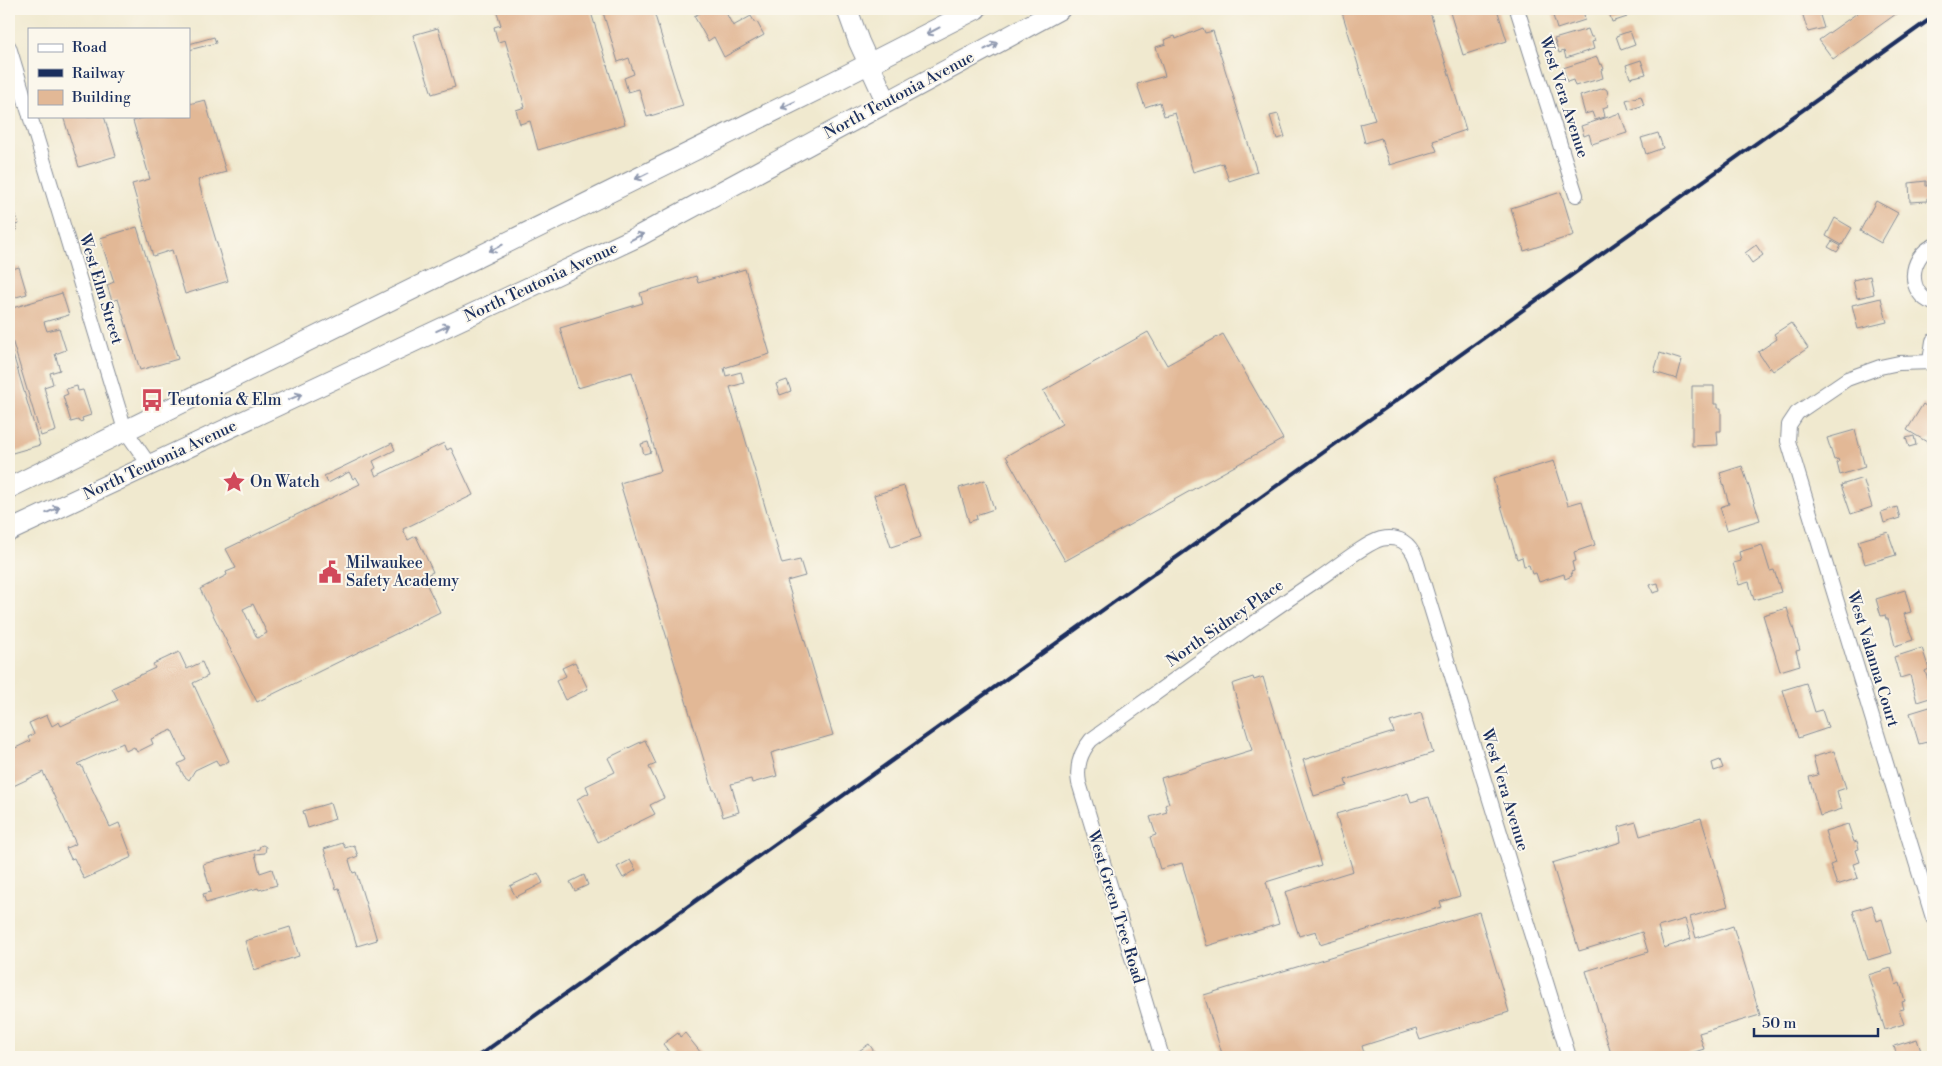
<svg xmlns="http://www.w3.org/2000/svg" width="1942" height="1066" font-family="'Libre Bodoni',serif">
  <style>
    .building { fill: #e2b896; fill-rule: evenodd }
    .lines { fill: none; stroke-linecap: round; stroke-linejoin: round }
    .street-casing { stroke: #868c96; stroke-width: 16 }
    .secondary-casing { stroke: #868c96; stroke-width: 22 }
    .street { stroke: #fff; stroke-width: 14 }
    .secondary { stroke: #fff; stroke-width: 20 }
    .rail { stroke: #1b2f5e; stroke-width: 4 }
    .oneway { stroke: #8d97ae }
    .labels { text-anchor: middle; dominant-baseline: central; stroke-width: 4; stroke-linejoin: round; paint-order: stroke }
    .street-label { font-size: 16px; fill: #1b2f5e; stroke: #fbf7ec }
    .poi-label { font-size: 16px; fill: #1b2f5e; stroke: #fbf7ec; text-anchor: start }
  </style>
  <rect width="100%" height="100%" fill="#fbf7ec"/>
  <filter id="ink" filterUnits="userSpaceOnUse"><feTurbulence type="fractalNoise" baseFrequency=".02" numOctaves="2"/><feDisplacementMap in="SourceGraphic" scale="10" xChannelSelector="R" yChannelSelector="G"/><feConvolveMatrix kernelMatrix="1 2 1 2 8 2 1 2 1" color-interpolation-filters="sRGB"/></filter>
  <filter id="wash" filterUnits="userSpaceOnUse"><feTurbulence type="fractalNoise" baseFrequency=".0096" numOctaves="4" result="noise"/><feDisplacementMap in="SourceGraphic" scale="20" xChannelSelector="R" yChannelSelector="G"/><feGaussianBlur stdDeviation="1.12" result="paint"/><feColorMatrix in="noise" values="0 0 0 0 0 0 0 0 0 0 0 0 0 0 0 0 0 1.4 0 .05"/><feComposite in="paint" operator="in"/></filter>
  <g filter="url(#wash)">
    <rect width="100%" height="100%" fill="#f0e9cf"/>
    <g id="blocks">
      <g class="building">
        <polygon points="496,9 590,9 625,124 538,150 530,121 520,124 516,110 525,107 505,40 498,42 494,27 501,25"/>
        <polygon points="602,9 653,9 683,106 647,117 639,89 628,92 624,78 634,74 629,58 618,62"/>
        <polygon points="708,9 724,9 733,26 751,16 755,23 757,22 764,35 724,57 714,37 708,41 694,16"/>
        <polygon points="1341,9 1429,9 1466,130 1433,141 1437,151 1390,165 1381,138 1365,143 1360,124 1375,120"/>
        <polygon points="1449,9 1497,9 1507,41 1463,55"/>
        <polygon points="1551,9 1590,9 1591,12 1584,14 1585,20 1557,29"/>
        <polygon points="1608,9 1624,9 1627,17 1612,22"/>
        <polygon points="1801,9 1818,9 1824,28 1808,32"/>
        <polygon points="1863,9 1903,9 1833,59 1819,40"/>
        <polygon points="438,28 455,87 432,94 413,35"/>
        <polygon points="1203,28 1205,33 1213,31 1257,172 1229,181 1223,163 1193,172 1175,113 1164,116 1160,102 1145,107 1137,84 1165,76 1156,47 1166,44 1164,40 1175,36 1176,39"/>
        <polygon points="1588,29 1591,37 1593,37 1595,41 1592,42 1594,49 1566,58 1564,51 1559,53 1554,39"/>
        <polygon points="1630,31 1635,45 1621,50 1616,36"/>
        <polygon points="214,37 216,43 189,50 189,44"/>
        <polygon points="1597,57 1600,65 1602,64 1604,69 1601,70 1603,78 1575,86 1573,80 1567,82 1563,68"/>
        <polygon points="1641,60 1646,74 1630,78 1626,65"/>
        <polygon points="1604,88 1607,90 1608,95 1606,98 1608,106 1603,108 1605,117 1595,120 1592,112 1585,114 1580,96"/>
        <polygon points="1641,96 1644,105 1629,110 1626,100"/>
        <polygon points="205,100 226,172 198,180 228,281 185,294 172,250 153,256 132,184 150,179 133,121 149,116 189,116 189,104"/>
        <polygon points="1620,113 1627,133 1592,144 1589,134 1584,136 1581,126"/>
        <polygon points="1278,114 1285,137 1277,139 1270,116"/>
        <polygon points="63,116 104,116 116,156 79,167"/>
        <polygon points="1658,133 1663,148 1646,154 1641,138"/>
        <polygon points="1926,181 1926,186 1933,185 1933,198 1927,198 1927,201 1910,202 1909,183"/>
        <polygon points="1561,192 1574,235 1524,251 1511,208"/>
        <polygon points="1876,201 1898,213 1881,243 1860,231"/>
        <polygon points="11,211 13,216 16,215 19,224 15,225 17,230 9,233 9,212"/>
        <polygon points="1835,218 1852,228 1842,245 1826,236"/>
        <polygon points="137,227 178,359 140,370 118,299 112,301 107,285 114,282 100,238"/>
        <polygon points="1832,241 1841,246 1837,252 1828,247"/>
        <polygon points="1756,245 1763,255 1752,263 1745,253"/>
        <polygon points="19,267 27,294 9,299 9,270"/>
        <polygon points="745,269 770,354 724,368 726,376 741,372 744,383 730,387 782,564 800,560 805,576 787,581 833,735 771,753 777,776 752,783 751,779 731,784 739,812 723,817 715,790 713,790 620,483 661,471 632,372 578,388 560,328 643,303 640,293 696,276 698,283"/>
        <polygon points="1870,276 1874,294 1857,298 1853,280"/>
        <polygon points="62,293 69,315 44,322 47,331 59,328 66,350 55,354 60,370 50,373 53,384 44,387 56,431 41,436 9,330 9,309"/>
        <polygon points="1881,298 1887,322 1858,329 1852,305"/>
        <polygon points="1791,323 1808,348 1773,371 1770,367 1769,368 1758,352 1777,339 1774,334"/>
        <polygon points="1148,332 1167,365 1223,334 1283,439 1065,561 1006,456 1062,424 1043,391"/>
        <polygon points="12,351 40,445 9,454 9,352"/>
        <polygon points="1660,353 1682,360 1677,379 1654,372"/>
        <polygon points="787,380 791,391 780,395 776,384"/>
        <polygon points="77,386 78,391 83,390 91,415 82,418 83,421 79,422 78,420 71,422 63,396 68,394 66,389"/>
        <polygon points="1692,386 1714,386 1714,404 1718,404 1718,408 1721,408 1721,431 1717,431 1718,445 1692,446"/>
        <polygon points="1923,404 1933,411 1933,441 1930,439 1927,442 1907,430"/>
        <polygon points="1855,430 1865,467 1840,475 1837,463 1839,462 1838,459 1834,460 1827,438"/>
        <polygon points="1914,436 1916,445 1909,447 1906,438"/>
        <polygon points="648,442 651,452 644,454 641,444"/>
        <path d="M392,443l3,7 -22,11 3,7 -3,2 3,6 68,-33 3,7 4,-2 22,47 -70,34 5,11 8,-4 17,36 -9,4 4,7h-2l14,29 -183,90 -57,-113 27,-14 -1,-3 10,-4 -10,-19 134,-65 -4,-7 -3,2 -4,-7 -21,11 -4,-7zM253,604l14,29 -10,5 -14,-29z"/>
        <polygon points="1554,461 1568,505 1582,501 1595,545 1574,552 1576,561 1572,562 1574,571 1571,572 1572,576 1565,579 1564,574 1539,582 1536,573 1532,574 1529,565 1524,566 1522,557 1517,559 1493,479"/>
        <polygon points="1742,466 1760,520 1727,530 1720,507 1729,504 1720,473"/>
        <polygon points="1863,478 1872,507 1851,514 1841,485"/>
        <polygon points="985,480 994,509 976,515 977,519 969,522 959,488"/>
        <polygon points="904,486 921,537 891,547 874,495"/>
        <polygon points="1897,507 1900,518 1884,523 1881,512"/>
        <polygon points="1888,532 1896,555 1865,564 1858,541"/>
        <polygon points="1762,545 1770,571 1774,570 1781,592 1754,600 1749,582 1739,585 1733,563 1741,561 1739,552"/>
        <polygon points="1658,583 1660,591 1653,593 1650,585"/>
        <polygon points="1905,590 1911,612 1904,614 1913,640 1895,646 1888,619 1886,619 1885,615 1881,616 1876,599"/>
        <polygon points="1787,608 1800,650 1796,651 1800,665 1780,671 1763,615"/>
        <polygon points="1922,648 1929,669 1925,671 1928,680 1931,679 1933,686 1933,697 1917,702 1910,675 1900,678 1894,657"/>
        <polygon points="179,652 187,669 202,662 208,676 193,683 229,761 219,766 216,760 195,770 189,780 184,776 178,764 186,760 172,730 151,739 153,744 137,752 134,747 126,751 123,743 77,764 79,766 81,765 110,827 119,823 132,857 84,879 74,858 71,859 66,848 76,844 43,772 9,788 9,751 30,741 28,737 34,734 29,723 47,715 52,726 59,722 61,726 118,700 112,688 155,668 153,664"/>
        <polygon points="575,662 588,689 565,700 556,681 566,676 562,668"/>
        <polygon points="1253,677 1254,680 1263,677 1321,865 1266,882 1279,924 1207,946 1182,863 1160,869 1150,837 1156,835 1150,817 1167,812 1165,805 1169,803 1161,778 1252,750 1232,684"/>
        <polygon points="1806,683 1815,712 1822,710 1828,728 1798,738 1783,690"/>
        <polygon points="1933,706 1933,761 1927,742 1919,744 1910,713"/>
        <polygon points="1421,713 1433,753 1345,780 1347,786 1314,796 1303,760 1394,732 1390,722"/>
        <polygon points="645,740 656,764 649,767 664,798 650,805 655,814 598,842 577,799 589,793 586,786 615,772 608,758"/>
        <polygon points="1834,751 1846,788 1837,791 1842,809 1820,816 1809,777 1818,775 1813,757"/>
        <polygon points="1720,760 1723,768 1714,771 1712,763"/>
        <polygon points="1408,793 1411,802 1429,797 1460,896 1440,902 1442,907 1320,944 1316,931 1299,936 1285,892 1353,871 1336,814"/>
        <polygon points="330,803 335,819 308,828 303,811"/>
        <path d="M1701,818l27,88 -38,11 6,21 37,-12 27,89 -61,18 5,16 -25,8h-67l-26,-86 62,-19 -6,-20 -63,19 -27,-88 69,-21 -2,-15 17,-5 4,14zM1685,919l6,20 -27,9 -6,-21z"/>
        <polygon points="1848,824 1854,842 1857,841 1859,849 1856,850 1860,862 1853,864 1858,878 1837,885 1830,865 1835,863 1825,831"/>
        <polygon points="343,843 345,848 354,845 358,856 349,860 353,873 356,872 377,940 357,946 339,888 336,889 324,849"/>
        <polygon points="263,845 266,847 265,853 255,854 260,873 272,869 277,885 259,890 258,888 206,903 203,894 211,892 203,864 259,849 260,846"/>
        <polygon points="630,860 636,870 623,878 617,867"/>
        <polygon points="538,873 543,883 516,897 510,886"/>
        <polygon points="584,875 588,885 575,891 570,882"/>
        <polygon points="1872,905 1877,921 1882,919 1892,953 1868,960 1853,911"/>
        <polygon points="1479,912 1509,1012 1420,1040 1416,1029 1362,1046 1365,1057 1223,1057 1204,995"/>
        <polygon points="290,927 299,956 254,970 245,941"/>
        <polygon points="1891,968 1896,985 1900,983 1905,1001 1902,1002 1904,1009 1899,1010 1904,1024 1885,1030 1868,975"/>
        <polygon points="678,1033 680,1037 685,1033 701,1053 695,1057 673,1057 663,1044"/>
        <polygon points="1917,1039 1923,1057 1897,1057 1894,1046"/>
        <polygon points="869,1044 878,1057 850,1057"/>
      </g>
    </g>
  </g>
  <g filter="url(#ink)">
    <use href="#blocks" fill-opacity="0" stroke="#868c96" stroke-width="1"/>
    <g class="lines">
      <defs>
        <g id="street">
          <polyline points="1517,9 1576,195"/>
          <polyline points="9,47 29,113"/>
          <polyline points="30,116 125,430 150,466"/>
          <path d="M1933,246c-24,11 -27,47 0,57"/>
          <polyline points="1930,361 1933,341"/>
          <polyline points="1933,362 1899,363 1880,367 1847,379 1797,413 1789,425 1788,441 1933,918"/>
          <path d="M1162,1057l-83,-274c-3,-17 1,-30 12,-43 75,-54 149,-109 226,-160 17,-11 47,-36 64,-41 18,-4 29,4 35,20l153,498"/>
        </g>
        <g id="secondary">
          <polyline points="847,9 859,42 886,101"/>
          <polyline points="9,488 833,82 976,9"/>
          <polyline points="9,531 639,236 1060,9"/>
        </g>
      </defs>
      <use href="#street" class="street-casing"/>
      <use href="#secondary" class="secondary-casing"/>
      <use href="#street" class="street"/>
      <use href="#secondary" class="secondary"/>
      <polyline class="rail" points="477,1057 1933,17"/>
    </g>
    <defs><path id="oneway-shaft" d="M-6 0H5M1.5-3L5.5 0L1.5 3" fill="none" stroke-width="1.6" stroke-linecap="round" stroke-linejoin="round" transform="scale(1.25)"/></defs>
    <g class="oneway">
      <use href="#oneway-shaft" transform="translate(933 31) rotate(152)"/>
      <use href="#oneway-shaft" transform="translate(991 46) rotate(-28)"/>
      <use href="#oneway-shaft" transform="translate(788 105) rotate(154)"/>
      <use href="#oneway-shaft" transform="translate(642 176) rotate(154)"/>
      <use href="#oneway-shaft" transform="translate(637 237) rotate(-27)"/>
      <use href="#oneway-shaft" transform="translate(496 248) rotate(154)"/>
      <use href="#oneway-shaft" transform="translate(443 328) rotate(-25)"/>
      <use href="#oneway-shaft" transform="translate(295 397) rotate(-25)"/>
      <use href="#oneway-shaft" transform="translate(53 510) rotate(-25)"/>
    </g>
  </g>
  <defs>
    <symbol id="bus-bare" viewBox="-9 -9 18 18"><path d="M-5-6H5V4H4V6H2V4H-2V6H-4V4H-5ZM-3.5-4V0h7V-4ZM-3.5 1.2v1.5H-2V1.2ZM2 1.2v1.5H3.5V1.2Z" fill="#d1495b" stroke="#fbf7ec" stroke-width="2.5" paint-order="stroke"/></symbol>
    <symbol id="sight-bare" viewBox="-9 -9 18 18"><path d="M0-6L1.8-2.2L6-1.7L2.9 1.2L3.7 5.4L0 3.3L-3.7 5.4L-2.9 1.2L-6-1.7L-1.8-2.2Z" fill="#d1495b" stroke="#fbf7ec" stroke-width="2.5" paint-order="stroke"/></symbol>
    <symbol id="civic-bare" viewBox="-9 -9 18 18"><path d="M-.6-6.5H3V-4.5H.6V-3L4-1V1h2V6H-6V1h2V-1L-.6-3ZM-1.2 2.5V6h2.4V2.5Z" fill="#d1495b" stroke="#fbf7ec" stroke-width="2.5" paint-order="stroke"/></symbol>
  </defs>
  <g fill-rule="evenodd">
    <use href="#bus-bare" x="136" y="384" width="32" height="32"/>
    <use href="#sight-bare" x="218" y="466" width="32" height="32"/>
    <use href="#civic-bare" x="314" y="556" width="32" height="32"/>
  </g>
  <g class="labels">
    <g class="street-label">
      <text transform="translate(899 95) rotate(-28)">North Teutonia Avenue</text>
      <text transform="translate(1564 97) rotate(72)">West Vera Avenue</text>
      <text transform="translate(541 282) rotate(-25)">North Teutonia Avenue</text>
      <text transform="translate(101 289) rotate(73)">West Elm Street</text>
      <text transform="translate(160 460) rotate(-25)">North Teutonia Avenue</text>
      <text transform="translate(1225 623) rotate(-35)">North Sidney Place</text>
      <text transform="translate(1873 659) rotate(73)">West Valanna Court</text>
      <text transform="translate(1505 790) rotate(73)">West Vera Avenue</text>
      <text transform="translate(1116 907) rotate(73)">West Green Tree Road</text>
    </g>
    <g class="poi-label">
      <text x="168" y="400">Teutonia &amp; Elm</text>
      <text x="250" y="482">On Watch</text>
      <text x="346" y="563">Milwaukee<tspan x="346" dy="18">Safety Academy</tspan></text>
    </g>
  </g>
  <rect width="1942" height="1066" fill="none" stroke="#fbf7ec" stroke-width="30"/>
  <rect x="28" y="28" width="162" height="90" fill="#fbf7ec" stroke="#a1a7b3"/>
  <rect x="38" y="44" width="25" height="8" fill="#ffffff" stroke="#a1a7b3"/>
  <text x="72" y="52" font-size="15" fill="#1b2f5e">Road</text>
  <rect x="38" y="69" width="25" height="8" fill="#1b2f5e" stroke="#a1a7b3"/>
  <text x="72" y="78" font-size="15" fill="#1b2f5e">Railway</text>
  <rect x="38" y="90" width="25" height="15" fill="#e2b896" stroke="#a1a7b3"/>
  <text x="72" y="102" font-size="15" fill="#1b2f5e">Building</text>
  <path d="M1754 1028v8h124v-8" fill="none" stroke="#1b2f5e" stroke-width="2.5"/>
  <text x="1762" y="1028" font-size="15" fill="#1b2f5e" stroke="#fbf7ec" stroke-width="4" paint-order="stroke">50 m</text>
</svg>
